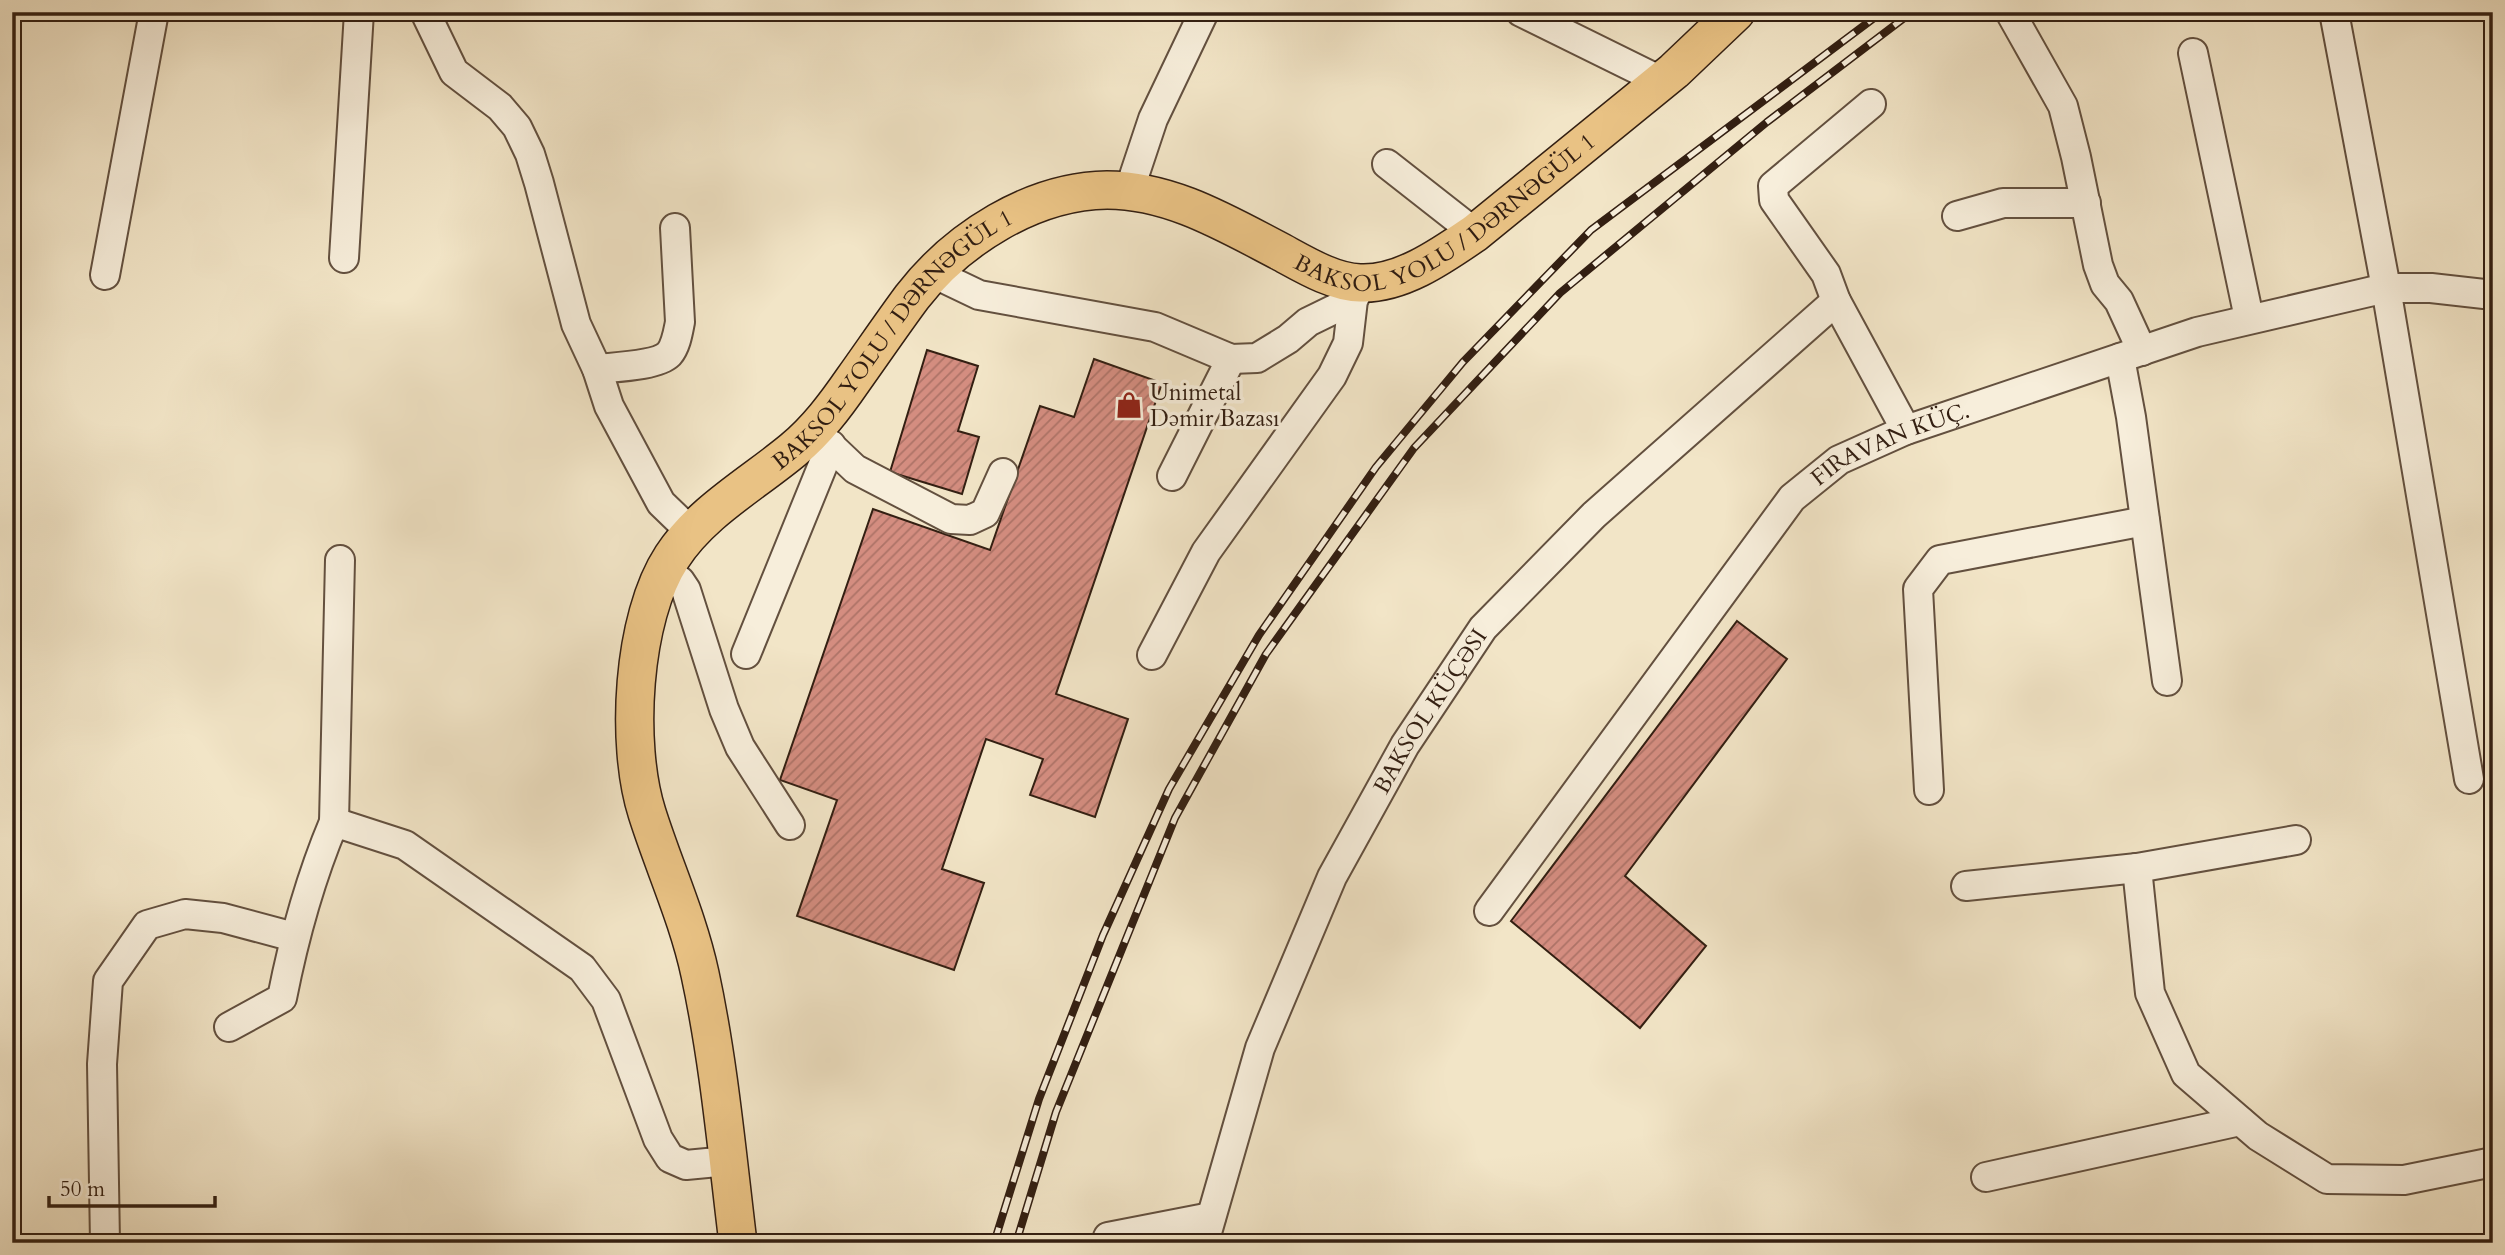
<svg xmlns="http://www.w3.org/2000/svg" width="2505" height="1255" font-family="Cardo,serif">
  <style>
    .building { fill: url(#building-hatch); stroke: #331f12; stroke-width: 2 }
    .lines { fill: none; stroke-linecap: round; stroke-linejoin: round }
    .minor-casing { stroke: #63503f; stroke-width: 32 }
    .major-casing { stroke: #331f12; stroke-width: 40 }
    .minor { stroke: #f7eedb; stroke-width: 28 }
    .major { stroke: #e9c284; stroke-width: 37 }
    .rail-casing { stroke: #331f12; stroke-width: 8 }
    .rail { stroke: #f7eedb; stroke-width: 5; stroke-dasharray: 16; stroke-linecap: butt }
    .labels { text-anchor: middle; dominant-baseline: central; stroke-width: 7; stroke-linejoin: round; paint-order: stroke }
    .street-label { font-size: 23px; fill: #331f12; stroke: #f7eedb }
    .poi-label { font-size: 23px; fill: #331f12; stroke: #f7eedb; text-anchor: start }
  </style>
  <defs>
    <pattern id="building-hatch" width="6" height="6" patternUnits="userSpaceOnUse" patternTransform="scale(1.75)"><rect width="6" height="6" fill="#d48d80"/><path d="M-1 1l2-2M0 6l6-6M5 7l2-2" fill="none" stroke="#ad7367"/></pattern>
  </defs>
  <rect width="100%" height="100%" fill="#f2e5c7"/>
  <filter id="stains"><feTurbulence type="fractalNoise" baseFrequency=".00286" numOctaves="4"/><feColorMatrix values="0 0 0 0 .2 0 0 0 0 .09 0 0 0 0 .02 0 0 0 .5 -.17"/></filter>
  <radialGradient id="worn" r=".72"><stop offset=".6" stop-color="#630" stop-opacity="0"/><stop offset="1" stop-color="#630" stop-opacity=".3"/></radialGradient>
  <g class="building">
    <polygon points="927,350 978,366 958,431 979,437 962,494 890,472"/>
    <polygon points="1094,359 1162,383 1056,694 1128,719 1095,817 1030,795 1043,759 986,739 942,869 984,883 954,970 797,916 837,800 780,780 873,509 990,550 1040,406 1074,417"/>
    <polygon points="1737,621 1787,659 1625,876 1706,946 1640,1028 1511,921"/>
  </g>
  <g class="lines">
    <defs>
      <g id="minor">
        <polyline points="425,12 454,72 500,107 517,127 530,154 539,183 576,324 597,369 609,406 661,503 691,532"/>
        <polyline points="1521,12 1661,81"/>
        <polyline points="2010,12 2063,106 2076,157 2098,265 2105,284 2119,301 2142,351"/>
        <polyline points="2334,12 2386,288 2469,779"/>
        <polyline points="2193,53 2249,318"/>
        <polyline points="1871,104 1773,186 1774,200 1826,274 1836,301 1906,430"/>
        <polyline points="1387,164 1475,233"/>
        <polyline points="1129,191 1153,119 1204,12"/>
        <polyline points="1957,216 2003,203 2086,203"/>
        <polyline points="344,258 359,12"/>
        <polyline points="933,273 979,295 1155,327 1231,359 1257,358 1288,339 1308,322 1353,300"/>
        <polyline points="105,275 154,12"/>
        <polyline points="2120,358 2131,417 2167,681"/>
        <path d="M597,369c17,-2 60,-3 72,-15 7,-8 9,-22 11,-32l-5,-94"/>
        <polyline points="815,431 855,469 951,519 970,520 985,513 1003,473"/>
        <polyline points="1172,476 1231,359"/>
        <polyline points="664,570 680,581 686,590 724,709 740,747 790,825"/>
        <polyline points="746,654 831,445"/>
        <polyline points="1152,655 1206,552 1332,376 1348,343 1353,300 1359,289"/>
        <polyline points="1929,790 1918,589 1940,560 2145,521"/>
        <polyline points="334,822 340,560"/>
        <polyline points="2137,868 2150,993 2186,1074 2258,1136 2327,1179 2404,1180 2493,1162"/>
        <polyline points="1966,886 2137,868 2296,840"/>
        <path id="s1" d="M1489,911l303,-413 47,-38 67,-30 291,-98 189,-44h45l62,7"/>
        <path d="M229,1027l53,-29c12,-61 28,-119 52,-176l71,23 177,123 24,32 52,139 12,19 16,7 42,-4"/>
        <polyline points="1986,1177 2240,1121"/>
        <polyline points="1108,1237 1211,1217"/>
        <polyline points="105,1243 102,1064 108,981 147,925 185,914 223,918 294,937"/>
        <path id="s2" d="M1204,1243l56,-195 72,-171 73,-132 78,-117 111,-113 242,-214"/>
      </g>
      <g id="major">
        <path id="s3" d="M738,1243c-11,-90 -19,-181 -38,-269 -12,-56 -36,-107 -53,-161 -22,-69 -15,-195 25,-256 29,-45 80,-73 121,-107 24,-20 42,-44 60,-70 20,-28 39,-56 59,-83 45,-58 120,-106 195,-107 64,0 120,34 174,62 24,13 52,30 79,31 41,2 83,-28 115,-50l199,-162 62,-59"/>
      </g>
    </defs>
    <use href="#minor" class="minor-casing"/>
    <use href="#major" class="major-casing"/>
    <use href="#minor" class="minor"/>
    <use href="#major" class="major"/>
    <defs>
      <g id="rail">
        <polyline points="994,1243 1039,1099 1103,935 1169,789 1259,635 1376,467 1463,362 1591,230 1882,12"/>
        <polyline points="1016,1243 1056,1112 1175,818 1266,654 1414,448 1560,293 1767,122 1912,12"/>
      </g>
    </defs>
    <use href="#rail" class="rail-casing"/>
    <use href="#rail" class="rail"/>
  </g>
  <defs>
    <symbol id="shop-bare" viewBox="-9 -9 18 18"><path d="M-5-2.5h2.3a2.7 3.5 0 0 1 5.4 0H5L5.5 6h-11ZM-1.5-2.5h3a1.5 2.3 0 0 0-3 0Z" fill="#8f2418" stroke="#f7eedb" stroke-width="2.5" paint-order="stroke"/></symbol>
  </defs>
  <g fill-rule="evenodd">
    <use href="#shop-bare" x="1110" y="386" width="38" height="38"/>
  </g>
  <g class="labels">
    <g class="street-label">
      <text stroke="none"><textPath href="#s3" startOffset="1668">BAKSOL YOLU / DƏRNƏGÜL 1</textPath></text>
      <text stroke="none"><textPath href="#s3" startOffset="1017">BAKSOL YOLU / DƏRNƏGÜL 1</textPath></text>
      <text stroke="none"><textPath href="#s1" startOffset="626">FIRAVAN KÜÇ.</textPath></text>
      <text stroke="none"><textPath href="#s2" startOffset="581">BAKSOL KÜÇƏSI</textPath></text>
    </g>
    <g class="poi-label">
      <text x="1150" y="392">Unimetal<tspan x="1150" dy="26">Dəmir Bazası</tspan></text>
    </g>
  </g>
  <rect width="2505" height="1255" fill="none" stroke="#f2e5c7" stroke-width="42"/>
  <rect x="14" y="14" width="2477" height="1227" fill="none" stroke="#331f12" stroke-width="3.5"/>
  <rect x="21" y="21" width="2463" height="1213" fill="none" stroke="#331f12" stroke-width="2"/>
  <path d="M49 1196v10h166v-10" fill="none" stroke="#331f12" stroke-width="3.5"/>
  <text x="60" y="1196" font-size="21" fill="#331f12" stroke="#f7eedb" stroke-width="5" paint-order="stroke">50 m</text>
  <rect width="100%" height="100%" filter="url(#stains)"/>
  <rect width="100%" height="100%" fill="url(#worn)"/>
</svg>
